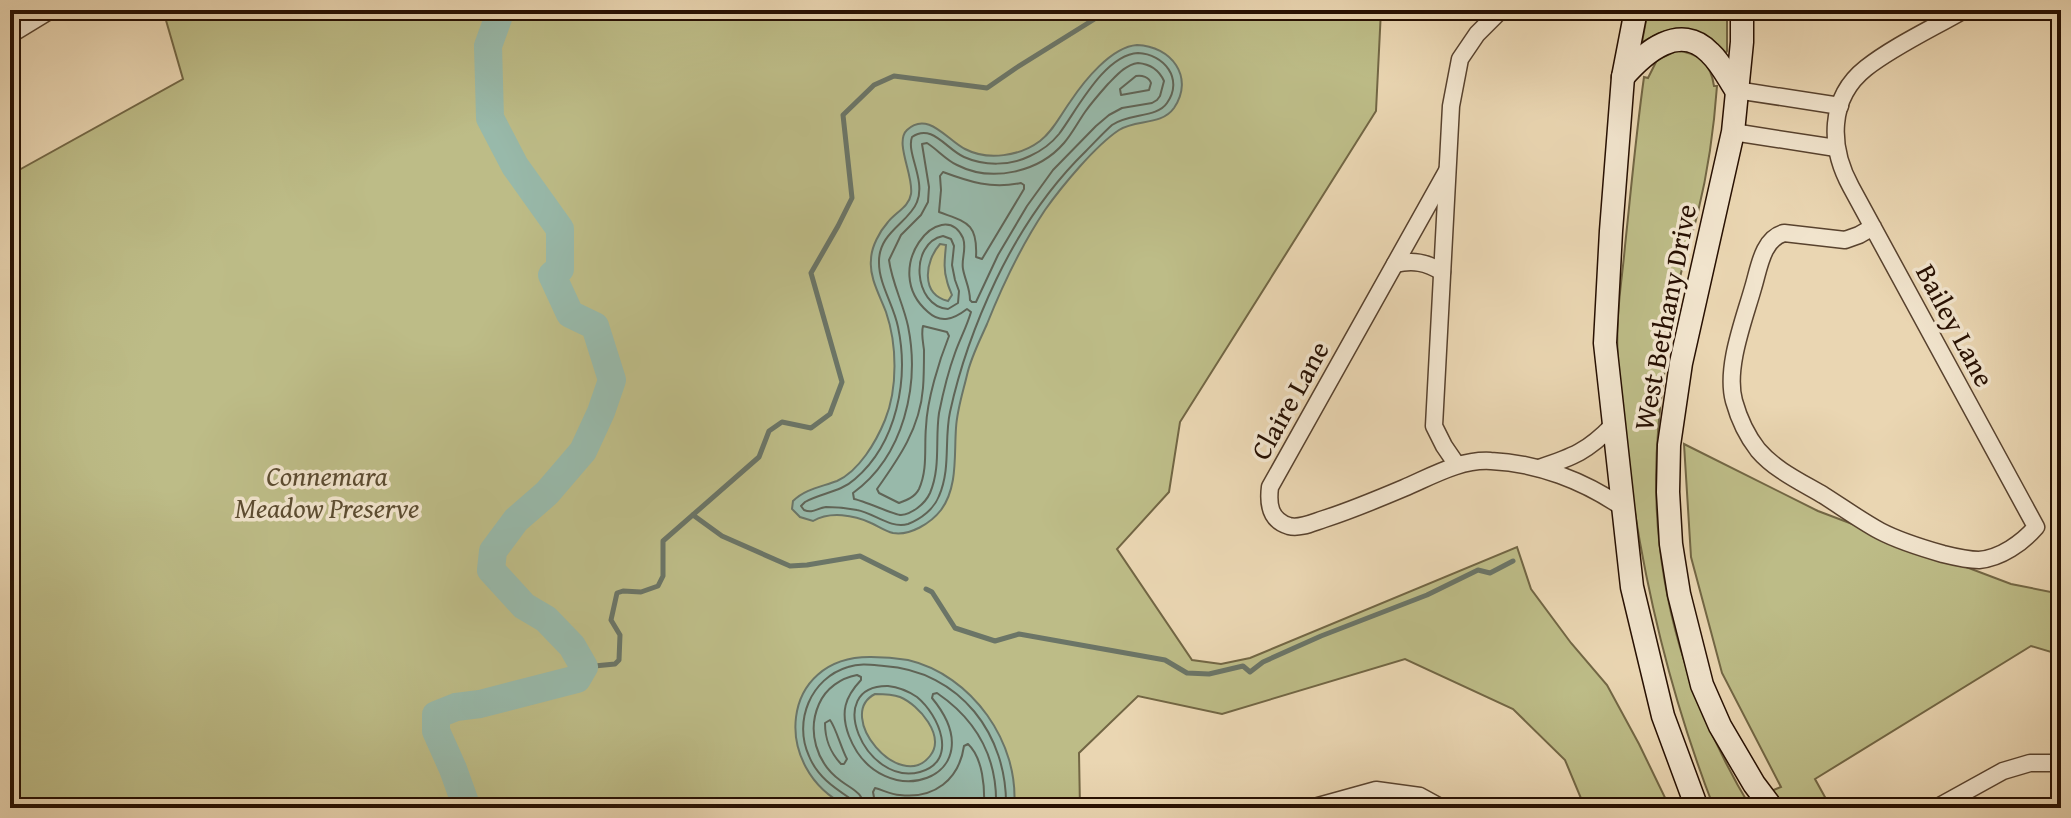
<svg xmlns="http://www.w3.org/2000/svg" width="2071" height="818" font-family="'Gentium Book Plus',serif">
  <style>
    .green { fill: #bdbc87; stroke: #726644; stroke-width: 2 }
    .water { fill: #98b9aa; stroke: #6b7567; stroke-width: 2; fill-rule: evenodd }
    .lines { fill: none; stroke-linecap: round; stroke-linejoin: round }
    .shore { stroke: #606456; stroke-width: 2 }
    .stream { stroke: #6b7567; stroke-width: 5 }
    .river { stroke: #98b9aa; stroke-width: 28 }
    .street-casing { stroke: #58422e; stroke-width: 19 }
    .secondary-casing { stroke: #271002; stroke-width: 25 }
    .street { stroke: #f1e4cd; stroke-width: 16 }
    .secondary { stroke: #f1e4cd; stroke-width: 22 }
    .labels { text-anchor: middle; dominant-baseline: central; stroke-width: 7; stroke-linejoin: round; paint-order: stroke }
    .street-label { font-size: 28px; fill: #271002; stroke: #f1e4cd }
    .park-label { font-size: 28px; font-style: italic; fill: #5c4c31; stroke: #f1e4cd }
  </style>
  <rect width="100%" height="100%" fill="#ead6b2"/>
  <filter id="stains"><feTurbulence type="fractalNoise" baseFrequency=".0025" numOctaves="4"/><feColorMatrix values="0 0 0 0 .2 0 0 0 0 .09 0 0 0 0 .02 0 0 0 .5 -.17"/></filter>
  <radialGradient id="worn" r=".72"><stop offset=".6" stop-color="#630" stop-opacity="0"/><stop offset="1" stop-color="#630" stop-opacity=".3"/></radialGradient>
  <g class="green">
    <polygon points="163,10 1381,10 1376,111 1180,422 1169,492 1117,549 1192,660 1221,664 1250,658 1517,547 1531,589 1571,643 1607,685 1639,744 1670,808 1585,808 1565,760 1513,709 1405,659 1222,714 1138,696 1079,753 1080,808 10,808 10,175 183,79"/>
    <path d="M1648,10h79v41l-1,2c-15,-17 -37,-29 -60,-22 -9,2 -17,8 -24,11z"/>
    <path d="M1676,51c22,1 35,13 38,35h3c-3,42 -9,85 -19,126 -6,25 -16,50 -20,76 -11,61 -21,124 -22,187 -1,119 34,232 95,333h-37c-44,-113 -72,-231 -87,-351 -5,-46 -12,-93 -9,-139 1,-24 5,-48 7,-72 6,-56 11,-112 19,-169l4,1 9,-18z"/>
    <polygon points="1684,444 1818,511 2011,584 2061,594 2061,655 2031,646 1815,779 1831,808 1783,808 1771,791 1781,787 1722,673 1691,557"/>
  </g>
  <g class="water">
    <path d="M1137,45c34,1 58,32 37,63 -13,18 -38,11 -55,22 -24,16 -57,56 -74,80 -24,36 -42,74 -58,114 -7,16 -16,33 -20,51 -4,17 -10,35 -11,53 -2,27 2,59 -15,82 -10,13 -31,26 -48,23 -8,-2 -15,-7 -22,-10 -17,-8 -41,-12 -58,-2l-13,-4 -8,-8 1,-8c12,-12 28,-14 44,-20 22,-10 39,-39 48,-61 13,-32 12,-76 1,-108 -6,-16 -17,-35 -15,-52 0,-13 9,-29 17,-38 8,-10 21,-15 23,-28 3,-18 -17,-52 -4,-64 21,-20 41,11 58,19 23,12 55,7 75,-8 13,-10 20,-25 30,-39 14,-21 41,-55 67,-57zM940,244l6,1c-1,12 -3,24 1,36 1,5 3,9 5,14l-4,6c-28,-7 -23,-40 -8,-57z"/>
    <path d="M871,657c12,0 25,1 37,3 64,15 112,83 106,148 -42,0 -83,0 -124,0 -13,0 -32,3 -43,-2 -76,-37 -68,-150 24,-149zM875,694c9,0 17,0 25,3 19,8 46,39 30,59 -30,38 -96,-41 -55,-62z"/>
  </g>
  <g class="lines">
    <g class="shore">
      <path d="M1138,53c26,1 46,26 29,50 -10,15 -38,10 -55,22 -9,8 -17,17 -26,26 -38,37 -67,81 -90,129 -20,42 -36,86 -46,132 -6,28 1,56 -11,84 -5,13 -18,23 -31,28 -18,5 -34,-11 -51,-14 -10,-2 -21,-3 -31,-3 -9,1 -13,7 -22,3l-3,-4 4,-4c16,-9 36,-10 50,-23 42,-36 54,-100 43,-152 -4,-21 -19,-43 -19,-64 -1,-31 30,-40 38,-61 9,-22 -11,-49 -5,-65 20,-14 34,12 52,20 20,9 46,9 66,-1 11,-5 21,-12 29,-22 18,-24 45,-79 79,-81z"/>
      <path d="M1138,63c12,1 21,7 26,18l-4,15 -3,4 -5,3 -30,5 -13,7 -13,11 -43,44 -26,36 -29,49 -22,47h-4l-2,-2c0,-12 -5,-20 -7,-31 -2,-10 4,-20 0,-31 -21,-44 -85,31 -35,74 13,12 26,7 39,-3l4,3c-4,14 -11,27 -16,41 -7,19 -12,40 -16,60 -4,27 2,54 -9,80 -5,11 -18,21 -29,22 -7,0 -36,-14 -47,-16l-1,-6c51,-37 67,-108 55,-167 -5,-23 -16,-43 -19,-66l12,-25 20,-20 7,-13 1,-15 -7,-43 5,-1c11,7 19,17 30,22 35,18 82,7 107,-22 8,-9 14,-21 21,-31 7,-10 15,-19 23,-28 9,-9 17,-19 30,-21z"/>
      <path d="M1136,76c6,-1 13,1 15,7l-2,7 -28,5 -1,-6z"/>
      <path d="M943,172c27,10 48,17 78,11l3,2v4l-42,70 -6,-2c2,-35 -11,-35 -37,-45l2,-22 -1,-14z"/>
      <path d="M943,236l8,3 3,7 -2,19 3,15 4,11 -1,12 -10,6c-35,-3 -39,-66 -5,-73z"/>
      <path d="M923,326l24,6 2,4c-10,25 -22,64 -23,91 -2,20 2,42 -7,62 -4,8 -12,11 -20,14l-20,-10 -2,-4c22,-31 43,-61 46,-101 1,-12 1,-25 1,-38 -1,-8 -3,-17 -1,-24z"/>
      <path d="M888,686c10,1 20,5 29,11 22,18 42,64 3,75 -55,15 -98,-87 -32,-86z"/>
      <path d="M830,720c6,8 11,28 17,39l-3,5h-3c-11,-12 -16,-24 -16,-41z"/>
      <path d="M853,808l-2,-9c-18,-12 -34,-23 -42,-43 -16,-35 2,-78 39,-89 12,-4 24,-2 36,-1 76,5 124,69 122,142"/>
      <path d="M864,808c-1,-16 -11,-18 -23,-27 -25,-18 -34,-50 -22,-77 7,-16 22,-26 38,-29l4,2v3c-16,17 -21,32 -12,56 32,82 149,42 83,-38l1,-4 4,-1c41,28 61,65 59,115"/>
      <path d="M876,808l-3,-16 2,-4c8,2 16,7 25,7 34,4 59,-15 64,-49l4,-2c15,14 17,44 16,64"/>
    </g>
    <g class="stream">
      <polyline points="693,515 722,536 790,566 807,565 860,556 906,579"/>
      <polyline points="926,589 932,592 955,628 995,641 1019,634 1165,660 1187,673 1209,674 1243,666 1250,672 1263,662 1321,636 1427,595 1478,570 1490,573 1513,561"/>
      <polyline points="584,667 615,664 619,660 620,635 611,620 617,593 623,591 641,592 658,586 663,576 663,541 759,457 769,431 782,422 811,428 830,414 842,382 811,273 838,226 852,198 843,115 874,85 894,76 987,88 1016,68 1109,10"/>
    </g>
    <polyline class="river" points="467,808 453,769 436,731 436,715 456,707 480,704 577,679 584,667 572,646 546,619 524,606 491,570 493,551 516,520 547,493 583,451 601,412 612,380 595,326 570,314 552,275 560,269 560,229 515,166 490,118 488,46 501,10"/>
    <defs>
      <g id="street">
        <polyline points="10,35 51,10"/>
        <polyline points="1736,90 1840,106"/>
        <polyline points="1733,132 1836,148"/>
        <path d="M1447,171l-177,316c-2,16 -1,33 19,39 11,3 25,-4 35,-7 28,-9 54,-20 80,-31 28,-12 57,-29 87,-27 47,2 93,20 131,46"/>
        <path d="M1873,227l-14,8 -14,5 -61,-7c-22,6 -25,36 -31,55 -9,32 -28,80 -19,113 5,18 13,35 24,49 17,20 43,32 65,45 19,12 37,25 57,36 19,10 42,17 63,23 12,3 24,6 36,6 22,-2 43,-17 57,-33l-185,-340c-22,-40 -23,-89 15,-119 28,-22 67,-40 98,-58"/>
        <path d="M1395,264c18,-4 31,-2 47,8"/>
        <polyline points="1457,465 1444,446 1434,426 1451,106 1460,59 1477,34 1497,14 1498,10"/>
        <path d="M1539,468c34,-11 49,-17 74,-43"/>
        <polyline points="1311,808 1376,790 1420,796 1442,808"/>
        <polyline points="1936,808 2003,771 2030,763 2061,763"/>
      </g>
      <g id="secondary">
        <polyline points="1636,10 1623,77 1611,231 1605,343 1632,587 1663,716 1697,808"/>
        <polyline points="1742,10 1742,42 1733,132 1681,363 1669,445 1668,492 1671,544 1679,594 1702,685 1720,726 1754,784 1772,808"/>
        <path d="M1623,77c21,-24 57,-56 87,-24 11,10 18,25 26,37"/>
      </g>
    </defs>
    <use href="#street" class="street-casing"/>
    <use href="#secondary" class="secondary-casing"/>
    <use href="#street" class="street"/>
    <use href="#secondary" class="secondary"/>
  </g>
  <g class="labels">
    <g class="street-label">
      <text transform="translate(1664 317) rotate(-79)">West Bethany Drive</text>
      <text transform="translate(1956 325) rotate(62)">Bailey Lane</text>
      <text transform="translate(1289 400) rotate(-61)">Claire Lane</text>
    </g>
    <g class="park-label">
      <text x="327" y="475">Connemara<tspan x="327" dy="32">Meadow Preserve</tspan></text>
    </g>
  </g>
  <rect width="2071" height="818" fill="none" stroke="#ead6b2" stroke-width="40"/>
  <rect x="12" y="12" width="2047" height="794" fill="none" stroke="#271002" stroke-width="4"/>
  <rect x="20" y="20" width="2031" height="778" fill="none" stroke="#271002" stroke-width="2"/>
  <rect width="100%" height="100%" filter="url(#stains)"/>
  <rect width="100%" height="100%" fill="url(#worn)"/>
</svg>
